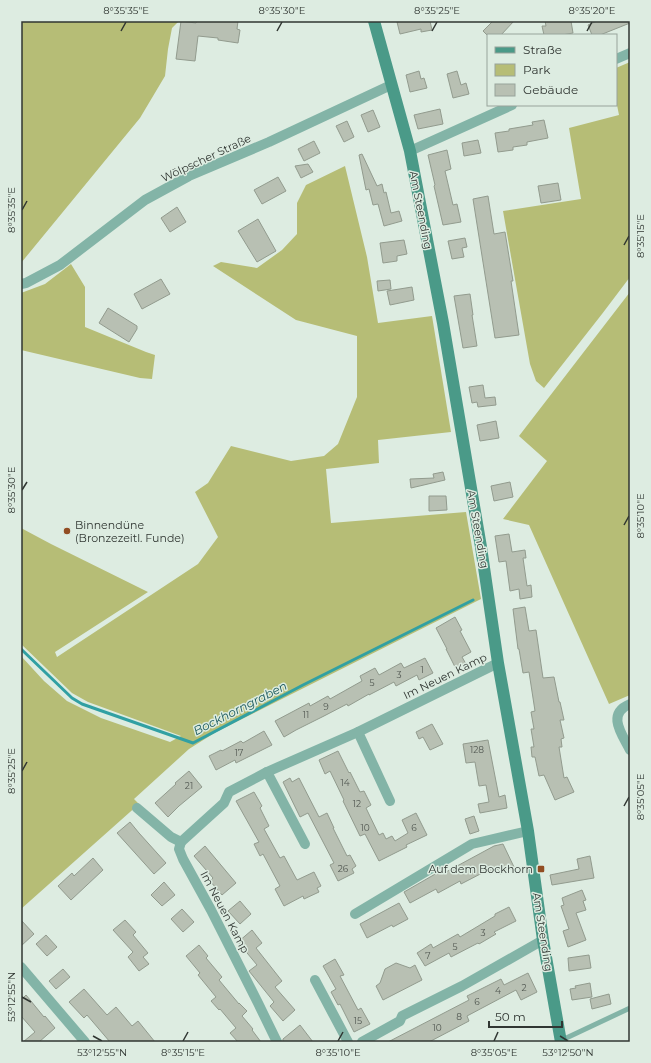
<svg xmlns="http://www.w3.org/2000/svg" width="651" height="1063" font-family="Montserrat,sans-serif">
  <style>
    .green { fill: #b6bd76 }
    .lines { fill: none; stroke-linecap: round; stroke-linejoin: round }
    .stream { stroke: #31a0a3; stroke-width: 3 }
    .building { fill: #b8c0b3; stroke: #929b8e }
    .lane { stroke: #83b4a7; stroke-width: 5 }
    .street { stroke: #83b4a7; stroke-width: 10 }
    .secondary { stroke: #4a9a88; stroke-width: 12 }
    .ticks { fill: none; stroke: #303632; stroke-width: 1.5 }
    .poi-dot { fill: #924d22; stroke: #ddece1; stroke-width: 1.5 }
    .labels { text-anchor: middle; dominant-baseline: central; stroke-width: 3; stroke-linejoin: round; paint-order: stroke }
    .number-label { font-size: 9px; fill: #525852 }
    .street-label { font-size: 11px; fill: #303632; stroke: #ddece1 }
    .poi-label { font-size: 11px; fill: #303632; stroke: #ddece1; text-anchor: start }
    .water-label { font-size: 12px; font-style: italic; fill: #205d5f; stroke: #ddece1 }
    .neatline { fill: none; stroke: #303632; stroke-width: 1.5 }
    .ticks-label { font-size: 10px; text-anchor: middle; fill: #303632 }
  </style>
  <rect width="100%" height="100%" fill="#ddece1"/>
  <g class="green">
    <polygon points="21,21 179,21 172,28 168,49 165,76 140,118 21,263"/>
    <polygon points="630,62 630,277 602,314 544,388 536,381 530,364 503,211 581,199 569,128 619,115 616,100 616,68"/>
    <polygon points="345,166 367,257 378,323 432,316 451,432 378,440 379,463 326,469 331,523 466,512 481,599 216,732 189,749 134,799 139,804 21,909 21,656 44,681 67,701 101,718 170,742 181,736 88,702 72,693 21,644 21,528 51,544 148,592 55,652 57,657 198,564 218,537 195,492 208,483 231,446 291,461 324,456 338,444 357,397 357,336 296,320 213,266 221,262 257,268 282,250 297,234 297,203 306,185"/>
    <polygon points="71,264 85,287 85,327 146,352 155,355 152,379 140,378 21,350 21,293 45,284"/>
    <polygon points="630,292 630,695 609,704 529,525 503,519 547,461 519,436"/>
  </g>
  <g class="lines">
    <polyline class="stream" points="21,649 72,698 82,704 193,743 303,685 473,600"/>
  </g>
  <g class="building">
    <polygon points="181,21 196,23 197,21 238,21 237,29 240,30 238,43 218,40 218,38 198,36 195,61 176,59"/>
    <polygon points="402,21 430,21 432,30 421,32 421,29 400,34 397,22"/>
    <polygon points="493,21 514,21 501,35 487,35 483,31"/>
    <polygon points="545,21 571,21 573,33 562,35 544,35 542,26 546,26"/>
    <polygon points="597,21 630,21 630,23 600,35 592,35 588,25"/>
    <polygon points="419,71 421,79 424,78 427,88 410,92 406,75"/>
    <polygon points="457,71 461,85 466,83 469,94 453,98 447,74"/>
    <polygon points="440,109 443,124 418,129 414,115"/>
    <polygon points="373,110 380,127 368,132 361,115"/>
    <polygon points="544,120 548,138 527,142 527,145 513,147 513,150 498,152 495,133 509,131 509,129 533,125 532,122"/>
    <polygon points="347,121 354,137 344,142 336,126"/>
    <polygon points="478,140 481,153 464,156 462,143"/>
    <polygon points="314,141 320,153 304,161 298,149"/>
    <polygon points="447,150 451,169 445,171 453,205 457,204 461,222 443,225 434,186 435,185 428,155"/>
    <polygon points="362,154 377,186 382,184 384,193 386,192 391,213 399,211 402,221 384,226 378,204 373,205 369,189 366,190 359,155"/>
    <polygon points="308,164 313,172 301,178 295,166"/>
    <polygon points="278,177 286,191 262,204 254,190"/>
    <polygon points="558,183 561,200 541,203 538,186"/>
    <polygon points="488,196 494,234 505,232 513,281 511,281 519,335 495,338 473,199"/>
    <polygon points="177,207 186,222 170,232 161,218"/>
    <polygon points="258,219 276,251 257,262 238,231"/>
    <polygon points="465,238 467,247 462,248 464,257 452,259 448,241"/>
    <polygon points="404,240 407,254 397,256 397,261 383,263 380,243"/>
    <polygon points="161,279 170,294 142,309 134,294"/>
    <polygon points="390,280 391,289 378,291 377,281"/>
    <polygon points="412,287 414,300 390,305 387,291"/>
    <polygon points="470,294 473,315 472,315 477,346 463,348 454,296"/>
    <polygon points="108,308 137,326 137,329 129,342 99,323"/>
    <polygon points="483,385 485,398 495,397 496,405 478,407 477,402 472,403 469,387"/>
    <polygon points="496,421 499,438 480,441 477,425"/>
    <polygon points="443,472 445,480 411,488 410,479 434,478 433,474"/>
    <polygon points="510,482 513,497 494,501 491,486"/>
    <polygon points="429,496 446,496 447,510 429,511"/>
    <polygon points="509,534 512,552 525,550 526,558 523,558 527,586 531,585 532,597 520,599 519,589 510,591 506,561 499,562 495,536"/>
    <polygon points="525,607 529,631 536,630 543,678 554,677 559,702 560,702 564,720 560,720 564,738 561,739 562,747 559,747 564,778 567,777 574,792 555,800 544,775 539,776 535,757 532,757 531,747 534,747 531,729 534,729 531,712 535,711 529,672 523,673 519,649 518,649 513,609"/>
    <polygon points="455,617 462,630 460,631 471,652 462,657 466,664 456,669 446,649 447,649 436,628"/>
    <polygon points="425,658 433,673 419,680 417,675 396,686 394,682 369,695 369,694 348,706 347,704 324,716 296,730 284,737 275,721 309,703 310,706 328,696 330,699 362,681 360,676 375,668 379,675 401,663 404,668"/>
    <polygon points="432,724 443,744 430,750 423,737 419,739 416,732"/>
    <polygon points="264,731 272,745 236,763 235,760 216,770 209,756 221,750 222,751 241,741 243,743"/>
    <polygon points="488,740 499,797 505,795 507,808 480,813 478,804 489,802 486,785 479,786 475,762 466,763 463,744"/>
    <polygon points="338,751 349,773 350,772 360,792 364,791 371,805 366,808 379,835 383,833 386,839 392,836 395,841 408,833 402,820 416,813 427,835 406,845 407,847 379,861 365,834 360,836 343,801 344,800 330,771 325,774 319,760"/>
    <polygon points="189,771 202,787 179,806 168,817 155,803 176,784 175,783"/>
    <polygon points="290,778 292,782 299,778 319,817 327,813 334,828 333,828 347,856 350,855 356,866 352,869 354,873 338,881 330,865 334,863 308,813 300,817 283,782"/>
    <polygon points="254,792 262,806 260,808 269,826 264,829 280,858 284,856 297,880 314,872 321,886 317,888 319,892 304,899 303,896 284,906 275,889 280,886 263,854 260,856 254,844 259,842 236,801"/>
    <polygon points="474,816 479,831 470,834 465,819"/>
    <polygon points="130,822 139,833 166,863 154,874 117,833"/>
    <polygon points="503,844 514,867 500,874 498,869 490,874 488,870 461,884 460,881 438,893 436,889 410,903 404,892 444,869 446,872 494,846"/>
    <polygon points="205,846 236,883 222,895 210,881 213,878 194,856"/>
    <polygon points="590,856 594,878 552,885 550,875 579,869 577,859"/>
    <polygon points="93,858 103,870 71,900 58,886 72,873 74,876"/>
    <polygon points="164,882 175,895 162,906 151,895"/>
    <polygon points="582,890 586,900 583,901 586,910 576,913 586,940 568,947 563,931 569,929 561,906 564,905 562,898"/>
    <polygon points="240,901 251,914 240,924 228,911"/>
    <polygon points="399,903 408,919 393,927 392,925 367,938 360,924"/>
    <polygon points="509,907 516,921 494,932 496,934 479,944 478,943 451,957 449,953 425,966 417,953 431,944 433,948 458,934 460,937 495,916 495,914"/>
    <polygon points="182,909 194,922 183,932 171,919"/>
    <polygon points="21,920 34,934 21,946"/>
    <polygon points="125,920 136,932 133,935 148,953 143,957 149,964 139,971 128,957 133,952 113,930"/>
    <polygon points="252,930 262,943 256,948 282,981 275,987 295,1010 283,1021 270,1006 274,1002 249,971 257,965 238,942"/>
    <polygon points="46,935 57,947 47,956 36,944"/>
    <polygon points="199,945 208,956 206,958 222,977 219,980 239,1004 239,1003 247,1011 242,1016 253,1029 252,1030 261,1042 238,1042 230,1033 236,1028 220,1009 219,1010 211,1001 216,997 198,975 200,973 186,956"/>
    <polygon points="589,955 591,968 569,971 568,958"/>
    <polygon points="335,959 344,975 340,976 358,1010 361,1008 370,1024 354,1032 340,1004 338,1005 331,992 336,989 323,966"/>
    <polygon points="396,963 410,968 415,965 422,980 383,1000 376,986 380,983 385,969"/>
    <polygon points="63,969 70,977 56,989 49,981"/>
    <polygon points="528,973 537,992 521,1000 516,990 467,1016 469,1021 429,1042 388,1042 469,1000 467,996 501,979 504,985"/>
    <polygon points="590,983 592,997 572,1000 570,989 576,988 575,986"/>
    <polygon points="84,989 107,1015 116,1007 132,1026 138,1021 155,1042 110,1042 87,1015 84,1018 69,1002"/>
    <polygon points="609,994 611,1004 592,1009 590,999"/>
    <polygon points="26,995 44,1017 45,1016 55,1028 39,1042 23,1042 35,1032 21,1016 21,1000"/>
    <polygon points="300,1025 313,1042 283,1042 283,1039"/>
  </g>
  <g class="lines">
    <polyline class="lane" points="562,1040 630,1008"/>
    <g class="street">
      <polyline points="616,59 630,53"/>
      <polyline points="410,151 512,105"/>
      <polyline points="21,284 26,283 60,265 145,200 189,176 269,142 391,85"/>
      <path d="M630,704c-24,10 -8,30 0,46"/>
      <polyline points="358,732 390,801"/>
      <polyline points="267,772 305,844"/>
      <polyline points="137,808 171,837 181,842 179,849 183,859 211,910 258,1003 277,1042"/>
      <polyline points="181,842 224,803 229,792 267,772 358,732 498,663"/>
      <polyline points="355,914 472,844 528,831"/>
      <polyline points="21,967 85,1042"/>
      <polyline points="315,980 348,1042"/>
      <polyline points="362,1042 400,1021 402,1016 462,986 543,940"/>
    </g>
    <polyline class="secondary" points="374,21 410,151 443,323 481,547 498,663 528,831 543,940 561,1042"/>
  </g>
  <path class="ticks" d="M121,31l5,-9M277,31l5,-9M432,31l5,-9M587,31l5,-9M22,210l5,-9M624,245l5,-9M22,490l5,-8M624,525l5,-9M22,771l5,-9M624,806l5,-9M22,997l9,5M93,1036l9,5M560,1036l8,5M183,1041l5,-9M338,1041l5,-9M494,1041l4,-9"/>
  <g class="poi-dot">
    <circle cx="67" cy="531" r="4"/>
    <rect x="537" y="865" width="8" height="8" rx="2"/>
  </g>
  <g class="labels">
    <g class="number-label">
      <text x="422" y="669">1</text>
      <text x="399" y="674">3</text>
      <text x="372" y="682">5</text>
      <text x="326" y="706">9</text>
      <text x="306" y="714">11</text>
      <text x="477" y="749">128</text>
      <text x="239" y="752">17</text>
      <text x="345" y="782">14</text>
      <text x="189" y="785">21</text>
      <text x="357" y="803">12</text>
      <text x="365" y="827">10</text>
      <text x="414" y="827">6</text>
      <text x="343" y="868">26</text>
      <text x="483" y="932">3</text>
      <text x="455" y="946">5</text>
      <text x="428" y="955">7</text>
      <text x="524" y="987">2</text>
      <text x="498" y="990">4</text>
      <text x="477" y="1001">6</text>
      <text x="459" y="1016">8</text>
      <text x="358" y="1020">15</text>
      <text x="437" y="1027">10</text>
    </g>
    <g class="street-label">
      <text transform="translate(206 158) rotate(-25)">Wölpscher Straße</text>
      <text transform="translate(421 210) rotate(79)">Am Steending</text>
      <text transform="translate(478 529) rotate(80)">Am Steending</text>
      <text transform="translate(445 676) rotate(-26)">Im Neuen Kamp</text>
      <text transform="translate(225 912) rotate(62)">Im Neuen Kamp</text>
      <text transform="translate(543 932) rotate(81)">Am Steending</text>
    </g>
    <g class="poi-label">
      <text x="75" y="525">Binnendüne<tspan x="75" dy="13">(Bronzezeitl. Funde)</tspan></text>
      <text x="533" y="869" text-anchor="end">Auf dem Bockhorn</text>
    </g>
    <g class="water-label">
      <text transform="translate(240 708) rotate(-27)">Bockhorngraben</text>
    </g>
  </g>
  <rect width="651" height="1063" fill="none" stroke="#ddece1" stroke-width="44"/>
  <rect x="487" y="34" width="130" height="72" fill="#ddece1" stroke="#98a39b"/>
  <rect x="495" y="47" width="20" height="6" fill="#4a9a88" stroke="#98a39b"/>
  <text x="523" y="54" font-size="12" fill="#303632">Straße</text>
  <rect x="495" y="64" width="20" height="12" fill="#b6bd76" stroke="#98a39b"/>
  <text x="523" y="74" font-size="12" fill="#303632">Park</text>
  <rect x="495" y="84" width="20" height="12" fill="#b8c0b3" stroke="#98a39b"/>
  <text x="523" y="94" font-size="12" fill="#303632">Gebäude</text>
  <path d="M489 1021v6h73v-6" fill="none" stroke="#303632" stroke-width="2"/>
  <text x="495" y="1021" font-size="12" fill="#303632" stroke="#ddece1" stroke-width="3" paint-order="stroke">50 m</text>
  <rect x="22" y="22" width="607" height="1019" class="neatline"/>
  <g class="ticks-label">
    <text x="126" y="14">8°35'35"E</text>
    <text x="282" y="14">8°35'30"E</text>
    <text x="437" y="14">8°35'25"E</text>
    <text x="592" y="14">8°35'20"E</text>
    <text transform="translate(11 210) rotate(-90)" y="4">8°35'35"E</text>
    <text transform="translate(640 236) rotate(-90)" y="4">8°35'15"E</text>
    <text transform="translate(11 490) rotate(-90)" y="4">8°35'30"E</text>
    <text transform="translate(640 516) rotate(-90)" y="4">8°35'10"E</text>
    <text transform="translate(11 771) rotate(-90)" y="4">8°35'25"E</text>
    <text transform="translate(640 797) rotate(-90)" y="4">8°35'05"E</text>
    <text transform="translate(11 997) rotate(-90)" y="4">53°12'55"N</text>
    <text x="102" y="1056">53°12'55"N</text>
    <text x="183" y="1056">8°35'15"E</text>
    <text x="338" y="1056">8°35'10"E</text>
    <text x="494" y="1056">8°35'05"E</text>
    <text x="568" y="1056">53°12'50"N</text>
  </g>
</svg>
